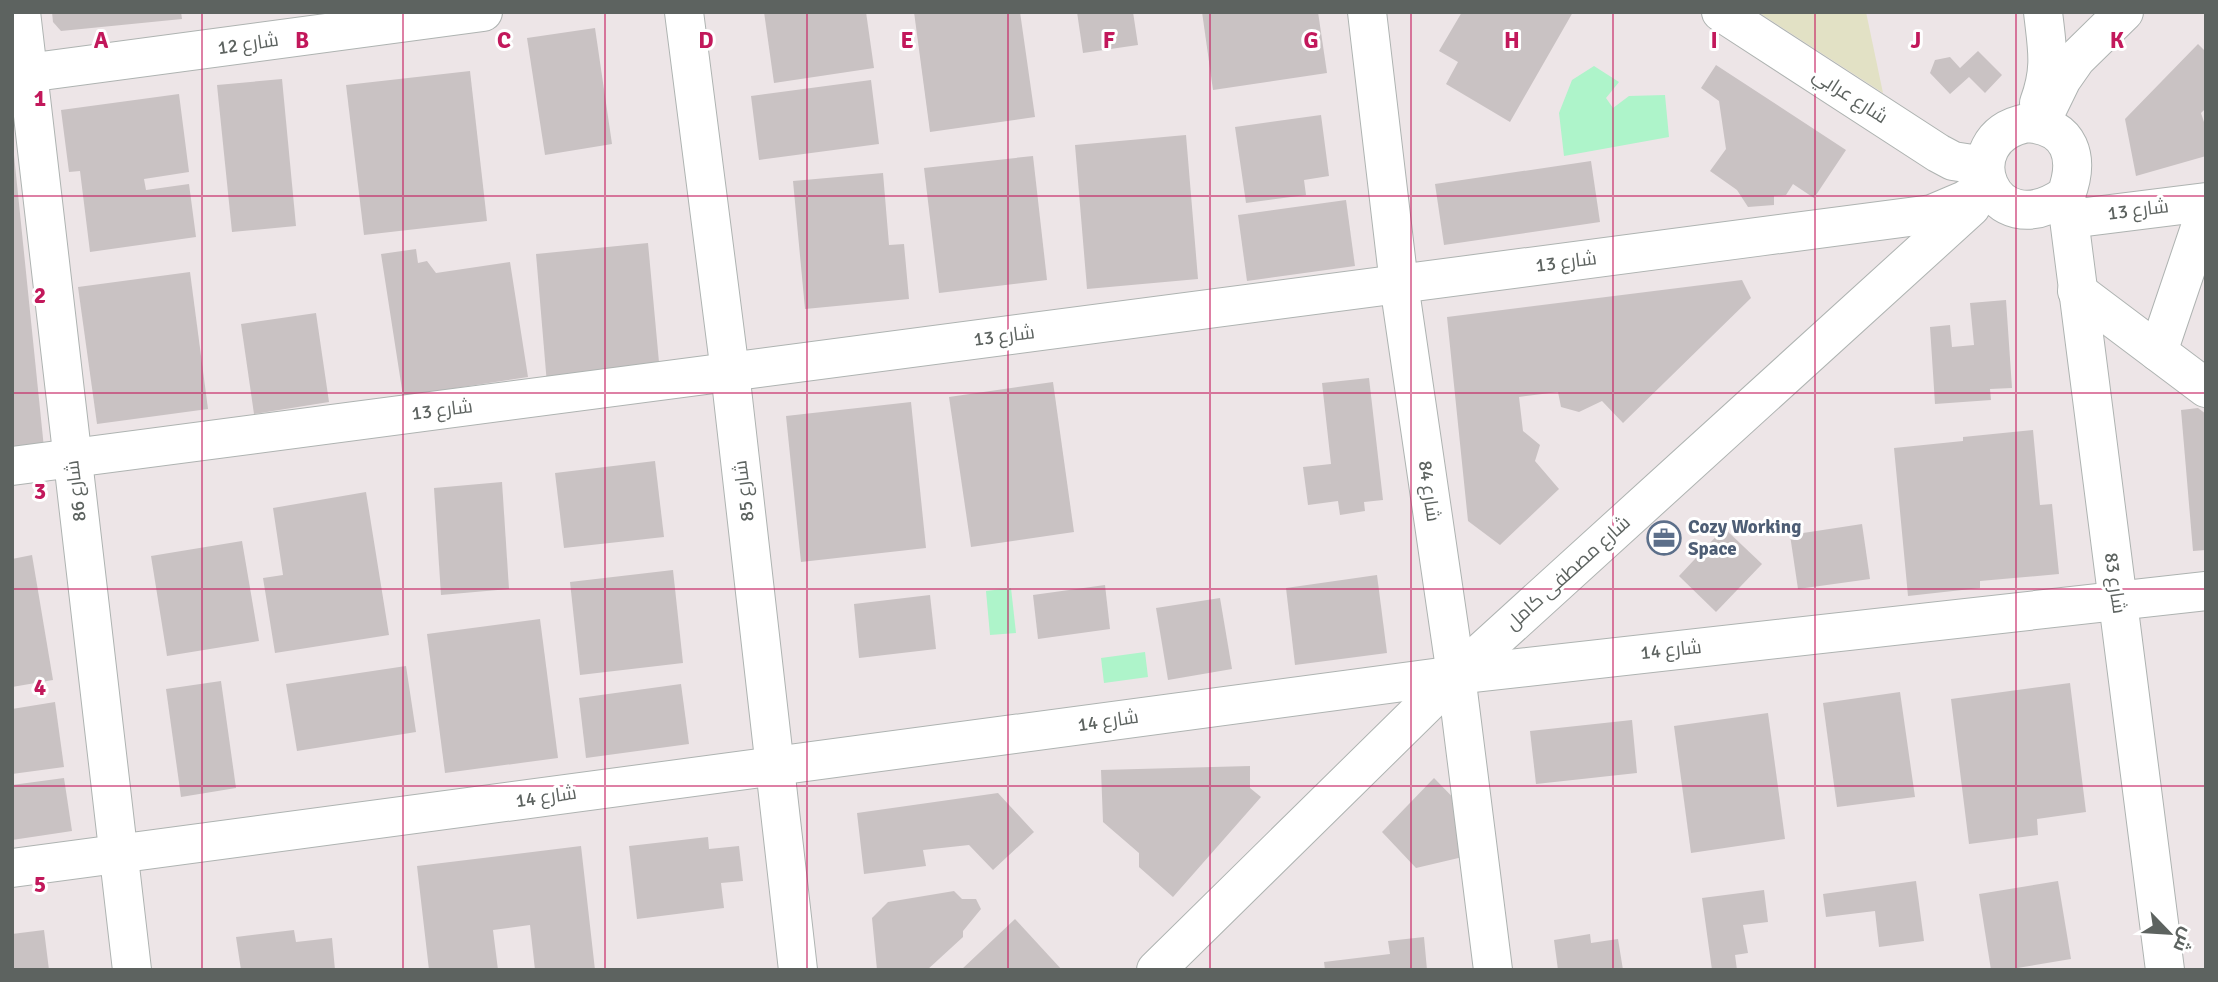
<svg xmlns="http://www.w3.org/2000/svg" width="2218" height="982" font-family="Signika,Cairo,sans-serif">
  <style>
    .green { fill: #e2e1c5 }
    .water { fill: #aef4ca }
    .building { fill: #c9c2c3 }
    .lines { fill: none; stroke-linecap: round; stroke-linejoin: round }
    .minor-casing { stroke: #aeb3b1; stroke-width: 40 }
    .minor { stroke: #fff; stroke-width: 38 }
    .grid { fill: none; stroke: #c2185b; stroke-width: 2; stroke-opacity: 0.55 }
    .labels { text-anchor: middle; dominant-baseline: central; stroke-width: 6; stroke-linejoin: round; paint-order: stroke }
    .street-label { font-size: 19px; fill: #5d6360; stroke: #fff }
    .service-label { font-size: 19px; font-weight: bold; fill: #4e5e75; stroke: #fff; text-anchor: start }
    .grid-label { font-size: 23px; text-anchor: middle; font-weight: bold; fill: #c2185b; stroke: #fff; stroke-width: 6; stroke-linejoin: round; paint-order: stroke }
  </style>
  <rect width="100%" height="100%" fill="#ede5e7"/>
  <polygon class="green" points="1758,12 1866,12 1883,93"/>
  <g class="water">
    <polygon points="1594,66 1619,82 1606,98 1613,108 1629,96 1665,95 1669,137 1564,156 1559,113 1572,80"/>
    <polygon points="1011,588 1016,633 990,635 986,591"/>
    <polygon points="1145,652 1148,677 1104,683 1101,658"/>
  </g>
  <g class="building">
    <polygon points="52,12 181,12 182,19 61,31 53,22"/>
    <polygon points="764,12 866,12 874,68 774,83"/>
    <polygon points="914,12 1020,12 1035,117 930,132"/>
    <polygon points="1077,12 1133,12 1138,45 1083,53"/>
    <polygon points="1202,12 1318,12 1327,73 1213,90"/>
    <polygon points="1462,12 1573,12 1510,122 1446,84 1458,62 1439,51"/>
    <polygon points="595,28 612,144 545,155 527,38"/>
    <polygon points="2198,44 2206,52 2206,108 2201,113 2206,128 2206,156 2136,176 2125,119"/>
    <polygon points="1978,51 2002,75 1985,93 1969,77 1950,94 1930,73 1935,60 1950,57 1960,68"/>
    <polygon points="1716,65 1846,150 1814,198 1793,184 1786,195 1774,196 1774,205 1748,207 1737,190 1710,171 1726,149 1719,101 1701,88"/>
    <polygon points="470,71 487,221 364,235 346,85"/>
    <polygon points="282,79 296,226 232,232 217,85"/>
    <polygon points="871,80 879,144 759,160 751,96"/>
    <polygon points="179,94 189,172 144,179 146,190 189,184 196,237 90,252 80,171 69,172 61,110"/>
    <polygon points="1321,115 1329,176 1304,180 1306,195 1246,203 1235,127"/>
    <polygon points="1186,135 1198,279 1087,289 1075,145"/>
    <polygon points="12,155 14,155 44,448 12,452"/>
    <polygon points="1033,156 1047,280 939,293 924,168"/>
    <polygon points="1591,161 1600,222 1444,245 1435,184"/>
    <polygon points="883,173 889,245 904,244 909,299 805,309 793,181"/>
    <polygon points="1346,200 1355,266 1247,281 1238,215"/>
    <polygon points="648,243 660,373 547,384 536,254"/>
    <polygon points="416,249 418,263 427,261 436,273 510,262 528,377 403,396 381,254"/>
    <polygon points="190,272 208,409 97,424 78,287"/>
    <polygon points="1742,280 1751,298 1623,423 1602,401 1579,412 1561,407 1558,392 1519,397 1523,431 1540,445 1535,461 1559,489 1500,545 1468,521 1447,317"/>
    <polygon points="2006,300 2012,388 1990,389 1991,400 1935,404 1930,327 1950,325 1952,347 1974,345 1970,303"/>
    <polygon points="316,313 329,402 254,414 241,324"/>
    <polygon points="1369,378 1383,500 1364,502 1365,511 1340,515 1338,501 1308,505 1303,467 1331,464 1322,383"/>
    <polygon points="1053,382 1074,532 971,547 949,397"/>
    <polygon points="911,402 926,548 801,562 786,416"/>
    <polygon points="2198,408 2206,414 2206,550 2193,551 2181,410"/>
    <polygon points="2033,430 2040,505 2052,504 2059,574 1980,581 1980,588 1908,596 1894,448 1963,441 1963,437"/>
    <polygon points="655,461 664,537 564,548 555,473"/>
    <polygon points="502,482 509,589 441,595 434,488"/>
    <polygon points="366,492 389,635 275,653 263,578 283,575 273,508"/>
    <polygon points="1862,524 1870,579 1798,589 1790,535"/>
    <polygon points="1724,528 1762,564 1716,612 1679,576"/>
    <polygon points="242,541 259,641 167,656 151,556"/>
    <polygon points="32,555 53,680 12,687 12,559"/>
    <polygon points="673,570 683,663 580,675 570,582"/>
    <polygon points="1377,575 1387,653 1295,665 1286,588"/>
    <polygon points="1105,585 1110,629 1038,639 1033,595"/>
    <polygon points="930,595 936,649 859,658 854,604"/>
    <polygon points="1220,598 1232,669 1168,680 1156,608"/>
    <polygon points="540,619 558,758 445,773 427,634"/>
    <polygon points="406,666 416,732 297,751 286,684"/>
    <polygon points="221,681 236,788 181,797 166,689"/>
    <polygon points="2070,683 2086,812 2037,819 2038,835 1969,844 1951,699"/>
    <polygon points="681,684 689,744 586,758 579,698"/>
    <polygon points="1900,692 1915,797 1837,807 1823,703"/>
    <polygon points="55,702 64,767 12,774 12,709"/>
    <polygon points="1768,713 1785,839 1691,853 1674,726"/>
    <polygon points="1632,720 1637,773 1536,784 1530,731"/>
    <polygon points="1250,766 1250,788 1261,797 1173,897 1139,867 1139,853 1103,822 1101,770"/>
    <polygon points="64,778 72,831 12,840 12,785"/>
    <polygon points="1434,778 1468,813 1467,856 1416,868 1382,832"/>
    <polygon points="998,793 1034,832 993,870 969,845 923,850 926,866 864,874 857,813"/>
    <polygon points="708,837 709,849 739,846 743,881 721,883 724,908 637,919 629,846"/>
    <polygon points="581,846 595,970 535,970 530,925 493,930 498,970 429,970 417,866"/>
    <polygon points="1916,881 1924,941 1879,947 1875,911 1826,917 1823,894"/>
    <polygon points="2058,881 2071,959 2005,970 1991,970 1979,894"/>
    <polygon points="1764,890 1768,922 1743,925 1748,953 1735,955 1737,970 1712,970 1702,898"/>
    <polygon points="954,891 962,899 976,899 981,909 963,931 963,937 927,970 877,970 872,918 888,902"/>
    <polygon points="1015,919 1062,970 961,970"/>
    <polygon points="44,930 49,970 12,970 12,934"/>
    <polygon points="294,930 296,942 332,938 335,970 241,970 236,937"/>
    <polygon points="1590,934 1591,943 1618,939 1623,970 1558,970 1554,940"/>
    <polygon points="1424,937 1427,970 1325,970 1324,962 1390,954 1388,941"/>
  </g>
  <g class="lines">
    <defs>
      <g id="minor">
        <polyline points="21,12 132,970"/>
        <polyline points="684,12 730,372 798,970"/>
        <polyline points="1367,12 1399,284 1456,675 1493,970"/>
        <polyline points="1721,12 1938,153 1953,161 1985,166"/>
        <polyline points="12,75 483,12"/>
        <path d="M2039,103c13,-35 8,-55 4,-91"/>
        <path d="M2027,123c44,3 53,35 39,72 -76,54 -116,-57 -39,-72z"/>
        <polyline points="2040,124 2062,79 2076,59 2124,12"/>
        <polyline points="2066,195 2165,970"/>
        <polyline points="2070,219 2206,202"/>
        <polyline points="2077,291 2206,388"/>
        <polyline points="2158,352 2206,210"/>
        <polyline points="12,466 1932,214 1965,200 1988,184"/>
        <polyline points="12,868 1456,675 2206,591"/>
        <polyline points="1156,970 1456,675 1971,207"/>
      </g>
    </defs>
    <use href="#minor" class="minor-casing"/>
    <use href="#minor" class="minor"/>
  </g>
  <path class="grid" d="M202,12v958M403,12v958M605,12v958M807,12v958M1008,12v958M1210,12v958M1411,12v958M1613,12v958M1815,12v958M2016,12v958M12,196h2194M12,393h2194M12,589h2194M12,786h2194"/>
  <defs>
    <symbol id="office-ring" viewBox="-11 -11 22 22"><circle r="9.5" fill="#fff" stroke="#5c6f8a" stroke-width="1.5"/><path d="M-6-3h4V-5.5h4V-3h4V5H-6ZM-1-4.5V-3h2v-1.5ZM-6 0V1H6V0Z" fill="#5c6f8a"/></symbol>
  </defs>
  <g fill-rule="evenodd">
    <use href="#office-ring" x="1645" y="519" width="38" height="38"/>
  </g>
  <g class="labels">
    <g class="street-label">
      <text transform="translate(248 44) rotate(-8)">شارع 12</text>
      <text transform="translate(1850 96) rotate(33)">شارع عرابي</text>
      <text transform="translate(2138 210) rotate(-7)">شارع 13</text>
      <text transform="translate(1566 262) rotate(-7)">شارع 13</text>
      <text transform="translate(1004 336) rotate(-7)">شارع 13</text>
      <text transform="translate(442 410) rotate(-7)">شارع 13</text>
      <text transform="translate(76 491) rotate(-97)">شارع 86</text>
      <text transform="translate(744 491) rotate(-97)">شارع 85</text>
      <text transform="translate(1429 491) rotate(82)">شارع 84</text>
      <text transform="translate(1568 573) rotate(-42)">شارع مصطفى كامل</text>
      <text transform="translate(2115 583) rotate(82)">شارع 83</text>
      <text transform="translate(1671 650) rotate(-6)">شارع 14</text>
      <text transform="translate(1108 721) rotate(-8)">شارع 14</text>
      <text transform="translate(546 797) rotate(-8)">شارع 14</text>
    </g>
    <g class="service-label">
      <text x="1688" y="527">Cozy Working<tspan x="1688" dy="22">Space</tspan></text>
    </g>
  </g>
  <g class="grid-label">
    <text x="101" y="48">A</text>
    <text x="302" y="48">B</text>
    <text x="504" y="48">C</text>
    <text x="706" y="48">D</text>
    <text x="907" y="48">E</text>
    <text x="1109" y="48">F</text>
    <text x="1311" y="48">G</text>
    <text x="1512" y="48">H</text>
    <text x="1714" y="48">I</text>
    <text x="1916" y="48">J</text>
    <text x="2117" y="48">K</text>
    <text x="40" y="106">1</text>
    <text x="40" y="303">2</text>
    <text x="40" y="499">3</text>
    <text x="40" y="695">4</text>
    <text x="40" y="892">5</text>
  </g>
  <rect width="2218" height="982" fill="none" stroke="#5d6360" stroke-width="28"/>
  <g transform="translate(2169 933) rotate(115)" stroke="#ffffff" stroke-width="5" paint-order="stroke">
  <path d="M0-5L12 26L0 18L-12 26Z" fill="#5d6360"/>
  <text y="-10" font-size="19" font-weight="bold" text-anchor="middle" fill="#5d6360">ش</text>
  </g>
</svg>
